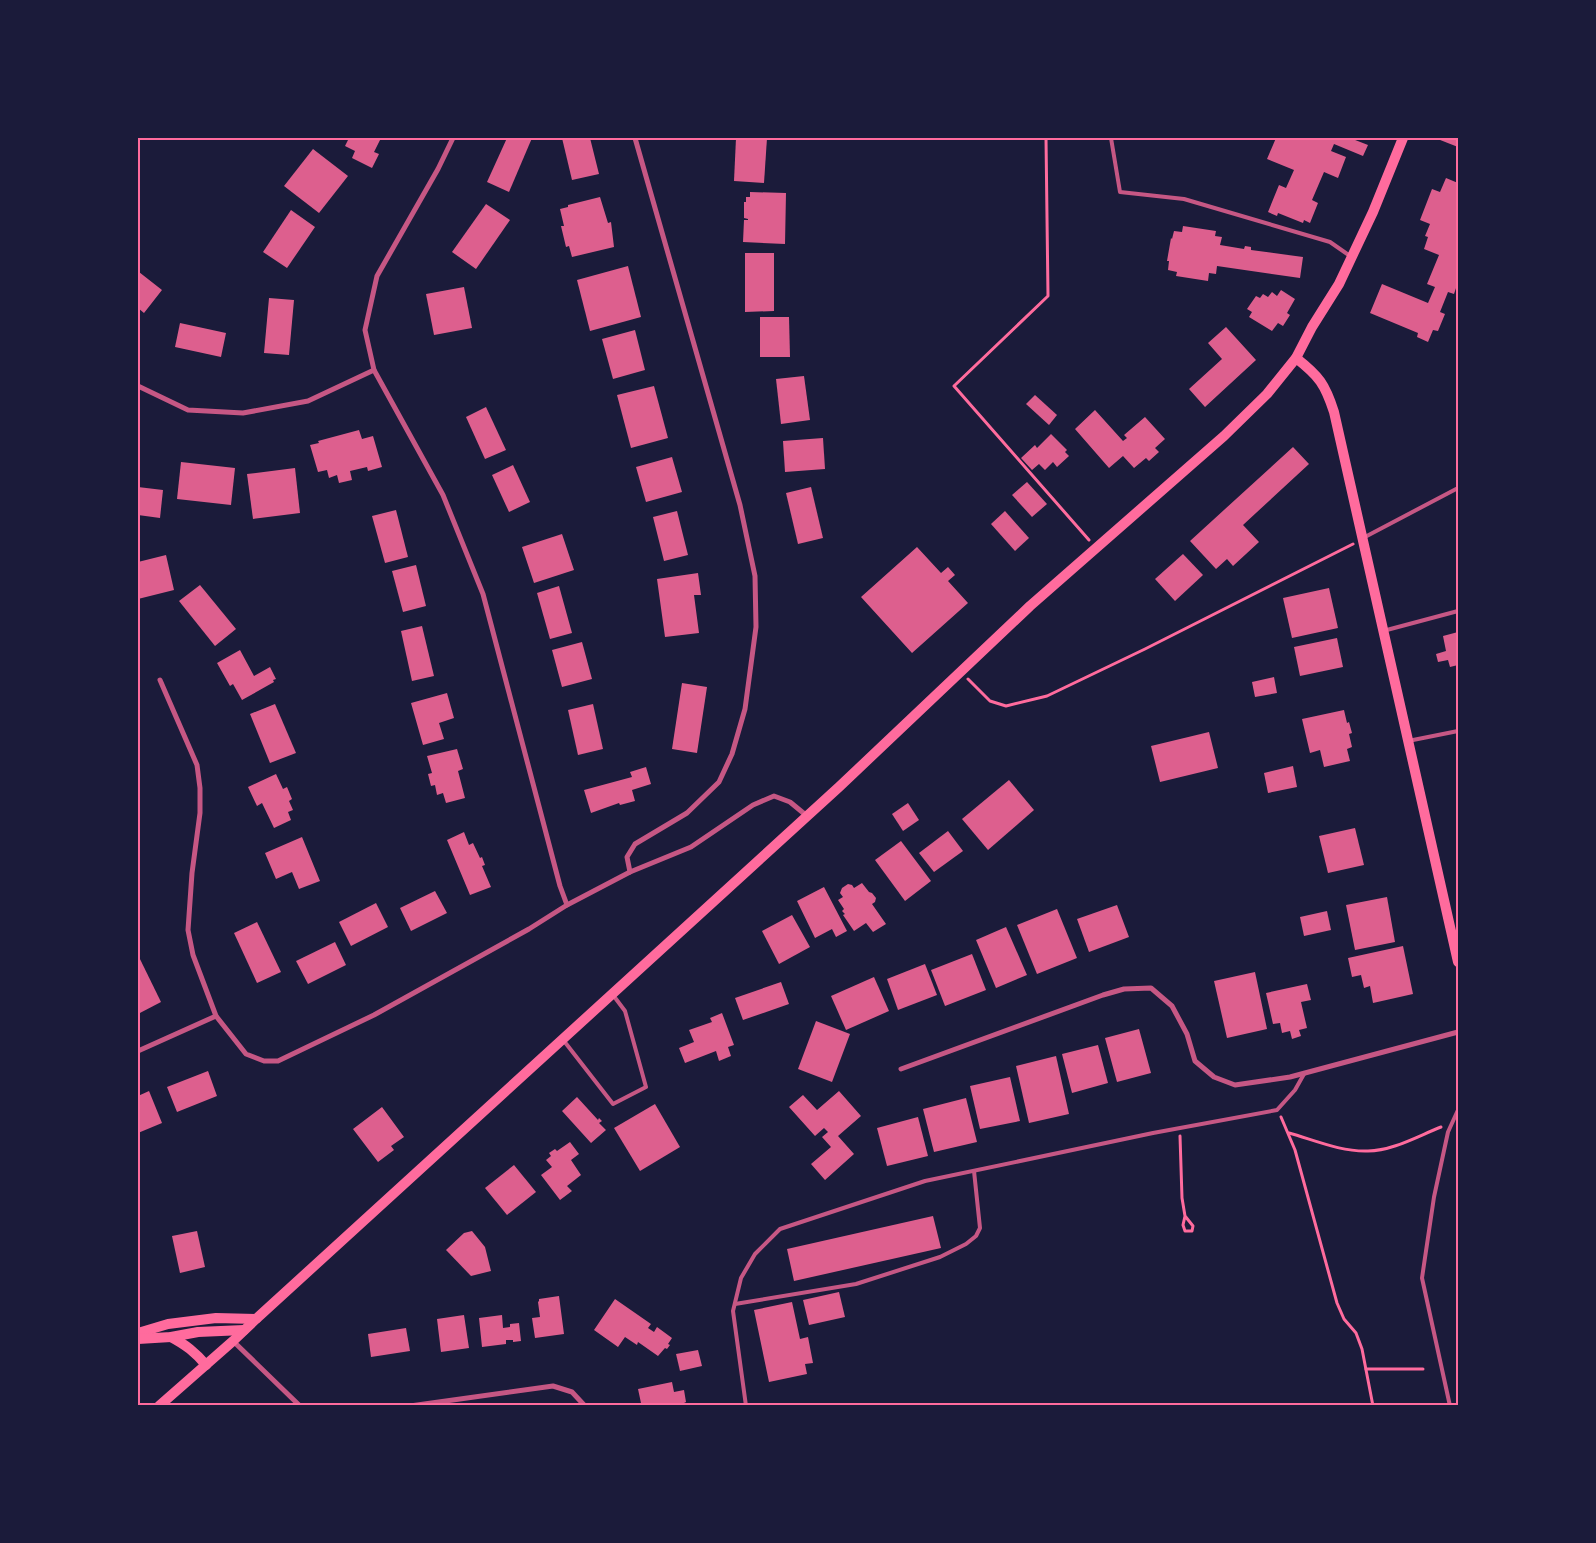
<svg xmlns="http://www.w3.org/2000/svg" width="1596" height="1543" font-family="Poppins,sans-serif">
  <style>
    .building { fill: #dd5f8e }
    .lines { fill: none; stroke-linecap: round; stroke-linejoin: round }
    .path { stroke: #ff6b9d; stroke-width: 3 }
    .service { stroke: #c65784; stroke-width: 4 }
    .minor { stroke: #c65784; stroke-width: 5 }
    .secondary { stroke: #ff6b9d; stroke-width: 10 }
    .neatline { fill: none; stroke: #ff6b9d; stroke-width: 2 }
  </style>
  <rect width="100%" height="100%" fill="#1b1b3a"/>
  <g class="building">
    <polygon points="349,138 381,138 374,152 379,154 372,168 352,158 355,151 345,146"/>
    <polygon points="507,138 532,138 509,192 487,182"/>
    <polygon points="562,138 590,138 599,174 572,180"/>
    <polygon points="736,138 767,138 764,183 734,181"/>
    <polygon points="1276,138 1350,138 1368,145 1363,156 1334,144 1331,151 1346,157 1338,178 1324,172 1312,200 1318,203 1310,223 1304,220 1303,223 1278,213 1277,216 1268,212 1279,185 1286,188 1294,170 1267,159"/>
    <polygon points="1435,138 1458,138 1458,147"/>
    <polygon points="313,149 348,176 319,213 284,186"/>
    <polygon points="1446,178 1458,183 1458,282 1454,294 1448,292 1440,312 1445,314 1438,331 1433,330 1428,342 1417,337 1418,333 1370,313 1382,284 1428,303 1435,287 1427,284 1439,255 1424,249 1428,237 1425,236 1430,224 1420,220 1432,189 1440,192"/>
    <polygon points="750,192 786,193 785,244 743,242 744,220 748,220 748,219 744,218 744,202 746,202 746,197 750,197"/>
    <polygon points="600,197 608,223 611,222 614,247 572,257 569,246 566,247 561,226 564,226 560,209 568,207 568,205"/>
    <polygon points="486,204 510,220 476,269 452,252"/>
    <polygon points="291,210 315,227 287,268 263,252"/>
    <polygon points="1183,226 1216,231 1215,236 1222,237 1220,245 1244,249 1245,246 1251,247 1251,250 1303,257 1300,278 1217,266 1216,274 1209,273 1208,281 1176,276 1177,272 1168,270 1169,261 1167,261 1171,238 1172,239 1174,231 1182,232"/>
    <polygon points="745,253 774,253 774,311 745,312"/>
    <polygon points="139,266 139,272 162,290 144,313 138,308 138,267"/>
    <polygon points="628,266 641,317 590,331 577,280"/>
    <polygon points="464,287 472,328 434,335 426,294"/>
    <polygon points="1281,290 1295,299 1287,313 1290,315 1283,326 1278,323 1272,331 1249,317 1252,312 1247,309 1256,296 1260,298 1263,294 1268,297 1272,292 1277,296"/>
    <polygon points="269,298 294,300 289,355 264,353"/>
    <polygon points="760,317 789,317 790,357 760,357"/>
    <polygon points="180,323 226,333 221,357 175,347"/>
    <polygon points="1226,327 1256,360 1205,407 1189,389 1222,359 1208,343"/>
    <polygon points="635,330 645,370 613,379 602,339"/>
    <polygon points="804,376 810,420 781,424 776,379"/>
    <polygon points="654,386 668,438 631,448 617,395"/>
    <polygon points="1035,395 1057,415 1049,425 1026,404"/>
    <polygon points="486,407 506,450 485,459 466,417"/>
    <polygon points="1095,410 1123,441 1127,438 1124,435 1145,417 1165,439 1155,448 1159,452 1149,461 1146,458 1134,468 1123,456 1109,468 1075,429"/>
    <polygon points="359,430 362,439 373,436 382,467 368,471 367,467 350,471 352,480 339,483 337,475 329,478 327,470 318,472 310,445 319,443 318,441"/>
    <polygon points="1051,434 1067,450 1065,452 1069,456 1057,467 1053,462 1045,470 1039,464 1032,470 1021,458 1035,445 1037,448"/>
    <polygon points="823,438 825,469 785,472 783,441"/>
    <polygon points="1293,447 1309,464 1243,525 1259,542 1233,566 1227,559 1216,569 1190,541"/>
    <polygon points="672,457 682,492 646,502 636,467"/>
    <polygon points="181,462 235,468 231,505 177,499"/>
    <polygon points="513,465 530,502 509,512 492,475"/>
    <polygon points="295,468 300,513 253,519 247,474"/>
    <polygon points="1027,482 1047,504 1032,517 1012,495"/>
    <polygon points="138,487 163,490 160,518 138,515"/>
    <polygon points="811,487 823,538 798,544 786,493"/>
    <polygon points="396,510 408,557 385,563 372,516"/>
    <polygon points="677,511 688,555 664,561 653,517"/>
    <polygon points="1005,511 1029,538 1015,551 991,524"/>
    <polygon points="562,534 574,570 534,583 522,547"/>
    <polygon points="917,547 941,573 948,567 955,575 948,581 968,603 912,653 861,597"/>
    <polygon points="1183,554 1203,575 1175,601 1155,579"/>
    <polygon points="166,555 174,590 138,599 138,562"/>
    <polygon points="416,565 426,606 403,612 392,571"/>
    <polygon points="698,573 701,595 694,595 699,633 665,637 657,579"/>
    <polygon points="200,585 236,629 215,646 179,601"/>
    <polygon points="559,586 572,633 550,639 537,593"/>
    <polygon points="1329,588 1338,628 1292,638 1283,598"/>
    <polygon points="422,626 434,676 412,681 401,631"/>
    <polygon points="1458,632 1458,665 1450,667 1448,660 1438,662 1436,654 1446,651 1443,636"/>
    <polygon points="1337,638 1343,667 1300,676 1294,647"/>
    <polygon points="582,642 592,679 562,687 552,650"/>
    <polygon points="240,650 254,676 270,667 276,679 273,680 274,682 242,700 233,684 230,686 217,663"/>
    <polygon points="1274,677 1277,693 1255,697 1252,682"/>
    <polygon points="682,683 707,687 697,753 672,749"/>
    <polygon points="447,693 454,718 439,723 444,739 423,745 411,703"/>
    <polygon points="275,704 296,753 270,763 250,714"/>
    <polygon points="593,704 603,749 578,755 568,710"/>
    <polygon points="1344,710 1347,723 1349,722 1352,733 1349,734 1352,747 1347,749 1350,761 1324,767 1320,750 1310,753 1302,719"/>
    <polygon points="1209,732 1218,768 1160,782 1151,746"/>
    <polygon points="457,749 463,769 458,771 465,798 446,803 443,793 437,795 435,785 431,786 428,774 432,773 427,756"/>
    <polygon points="1293,766 1297,787 1268,793 1264,773"/>
    <polygon points="646,767 651,784 632,790 635,801 620,805 619,803 591,813 584,790 632,777 630,772"/>
    <polygon points="276,774 283,789 287,787 292,799 289,801 293,810 288,812 291,820 274,828 262,803 257,806 248,787"/>
    <polygon points="1009,780 1034,810 988,850 962,819"/>
    <polygon points="908,803 919,820 903,831 892,814"/>
    <polygon points="1355,828 1364,865 1328,873 1319,836"/>
    <polygon points="948,831 963,851 934,872 919,853"/>
    <polygon points="464,832 469,845 473,843 480,858 482,857 485,865 482,866 491,887 470,895 447,840"/>
    <polygon points="302,837 320,881 299,889 292,872 276,879 265,853"/>
    <polygon points="901,841 931,881 905,901 875,860"/>
    <polygon points="862,883 869,892 872,893 876,898 875,902 872,904 886,924 873,932 866,923 854,931 843,915 845,914 842,911 844,909 838,900 843,897 840,893 842,888 848,884 852,885 854,888"/>
    <polygon points="824,887 847,931 836,937 832,929 815,938 797,901"/>
    <polygon points="435,891 447,913 411,931 400,908"/>
    <polygon points="1387,897 1395,942 1355,950 1346,905"/>
    <polygon points="376,903 388,927 351,946 339,922"/>
    <polygon points="1117,905 1129,937 1089,952 1077,919"/>
    <polygon points="1057,909 1077,958 1037,974 1017,925"/>
    <polygon points="1327,911 1331,930 1304,936 1300,917"/>
    <polygon points="792,915 810,947 779,964 762,931"/>
    <polygon points="257,922 281,972 257,983 234,933"/>
    <polygon points="1006,927 1027,975 996,988 976,940"/>
    <polygon points="335,942 346,965 308,984 296,961"/>
    <polygon points="1403,946 1413,994 1373,1003 1370,986 1364,988 1361,975 1352,977 1348,958"/>
    <polygon points="972,954 986,990 945,1006 931,970"/>
    <polygon points="138,955 161,1002 138,1014"/>
    <polygon points="925,964 937,995 898,1010 887,979"/>
    <polygon points="1255,972 1267,1029 1227,1038 1214,981"/>
    <polygon points="874,977 889,1011 846,1030 831,996"/>
    <polygon points="781,982 789,1004 743,1020 735,998"/>
    <polygon points="1307,984 1311,1000 1301,1002 1307,1028 1299,1030 1301,1036 1292,1039 1290,1031 1282,1033 1280,1023 1273,1024 1266,993"/>
    <polygon points="722,1013 734,1045 728,1047 731,1056 719,1061 716,1051 685,1063 679,1048 694,1042 689,1030 712,1022 710,1018"/>
    <polygon points="816,1021 850,1034 832,1082 798,1069"/>
    <polygon points="1139,1029 1151,1073 1117,1082 1105,1038"/>
    <polygon points="1098,1045 1108,1083 1072,1093 1062,1054"/>
    <polygon points="1056,1056 1069,1114 1029,1123 1016,1066"/>
    <polygon points="208,1071 217,1096 177,1112 167,1087"/>
    <polygon points="1010,1077 1020,1121 980,1129 970,1086"/>
    <polygon points="149,1091 162,1123 138,1133 138,1096"/>
    <polygon points="839,1091 861,1116 838,1136 854,1154 825,1180 811,1164 831,1147 822,1137 828,1132 824,1128 815,1136 789,1107 803,1095 817,1110"/>
    <polygon points="577,1097 598,1120 599,1118 602,1121 599,1123 606,1130 591,1143 562,1111"/>
    <polygon points="966,1098 977,1142 934,1152 923,1109"/>
    <polygon points="655,1104 680,1147 640,1171 614,1128"/>
    <polygon points="382,1107 404,1137 391,1146 394,1150 378,1162 353,1129"/>
    <polygon points="918,1117 928,1156 887,1166 877,1128"/>
    <polygon points="570,1142 579,1154 571,1160 581,1175 567,1186 572,1191 560,1200 541,1175 552,1167 546,1160 551,1156 549,1153 555,1149 557,1151"/>
    <polygon points="514,1165 536,1192 507,1215 485,1188"/>
    <polygon points="933,1216 941,1248 794,1281 787,1249"/>
    <polygon points="197,1231 205,1267 180,1273 172,1236"/>
    <polygon points="472,1231 485,1247 491,1271 471,1276 446,1250 464,1233"/>
    <polygon points="839,1292 845,1317 809,1325 803,1300"/>
    <polygon points="559,1296 564,1334 535,1338 532,1318 540,1317 538,1302 539,1301 539,1299"/>
    <polygon points="615,1299 651,1324 648,1328 654,1332 657,1327 672,1338 668,1344 670,1345 667,1349 665,1348 658,1356 638,1342 637,1345 625,1337 618,1347 594,1330"/>
    <polygon points="792,1302 800,1339 808,1337 813,1363 805,1364 807,1374 769,1382 754,1310"/>
    <polygon points="464,1315 469,1348 441,1352 437,1319"/>
    <polygon points="502,1315 503,1328 510,1327 510,1324 519,1323 521,1341 513,1342 513,1340 506,1340 506,1344 482,1347 479,1318"/>
    <polygon points="406,1328 410,1351 371,1357 368,1334"/>
    <polygon points="698,1350 702,1366 680,1371 676,1354"/>
    <polygon points="672,1382 674,1392 684,1390 686,1402 678,1406 645,1406 644,1403 641,1403 638,1389"/>
  </g>
  <g class="lines">
    <g class="path">
      <polyline points="1046,138 1048,296 954,386 1089,540"/>
      <polyline points="968,679 990,701 1006,706 1047,696 1145,649 1353,544"/>
      <polyline points="1281,1117 1295,1150 1337,1303 1344,1319 1356,1333 1362,1349 1373,1406"/>
      <path d="M1289,1133c25,7 52,19 79,18 24,0 50,-15 73,-24"/>
      <polyline points="1180,1136 1182,1198 1185,1216 1183,1225 1185,1231 1192,1231 1193,1226 1185,1216"/>
      <polyline points="1366,1369 1423,1369"/>
    </g>
    <g class="service">
      <polyline points="1111,138 1120,192 1184,199 1330,242 1350,256"/>
      <polyline points="1363,538 1458,488"/>
      <polyline points="1383,631 1458,611"/>
      <polyline points="1408,741 1458,731"/>
      <polyline points="564,1041 613,1104 646,1087 625,1011 613,995"/>
      <polyline points="735,1304 856,1284 940,1257 966,1244 976,1236 980,1228 974,1171"/>
      <polyline points="746,1406 733,1311 741,1278 755,1254 780,1229 925,1181 1153,1133 1277,1110 1295,1090 1304,1074"/>
      <polyline points="1450,1406 1422,1278 1434,1197 1448,1132 1458,1110"/>
    </g>
    <g class="minor">
      <polyline points="453,138 438,169 377,276 365,330 374,370 443,495 483,594 560,886 567,905"/>
      <polyline points="138,386 188,410 243,413 308,401 374,370"/>
      <polyline points="160,680 197,765 200,788 200,813 192,873 188,930 193,955 216,1016 246,1054 264,1061 278,1061 374,1015 529,929 567,905 630,872 691,847 753,805 774,796 790,802 807,816"/>
      <polyline points="630,872 627,857 635,844 687,813 719,782 732,754 745,709 756,627 755,576 740,505 635,138"/>
      <polyline points="138,1051 216,1016"/>
      <polyline points="901,1069 1103,995 1124,989 1151,988 1172,1006 1187,1034 1195,1061 1214,1077 1235,1085 1290,1077 1458,1032"/>
      <polyline points="233,1341 300,1406"/>
      <polyline points="410,1406 553,1386 572,1392 585,1406"/>
    </g>
    <g class="secondary">
      <path d="M1296,358c23,18 29,26 38,54l124,550"/>
      <polyline points="138,1333 168,1324 216,1318 256,1319"/>
      <path d="M171,1337c15,8 24,15 35,28"/>
      <polyline points="138,1339 171,1337 198,1332 244,1330"/>
      <polyline points="159,1406 233,1341 256,1319 839,787 1030,606 1224,436 1267,394 1296,358 1312,327 1339,284 1373,212 1403,138"/>
    </g>
  </g>
  <rect width="1596" height="1543" fill="none" stroke="#1b1b3a" stroke-width="278"/>
  <rect x="139" y="139" width="1318" height="1265" class="neatline"/>
</svg>
